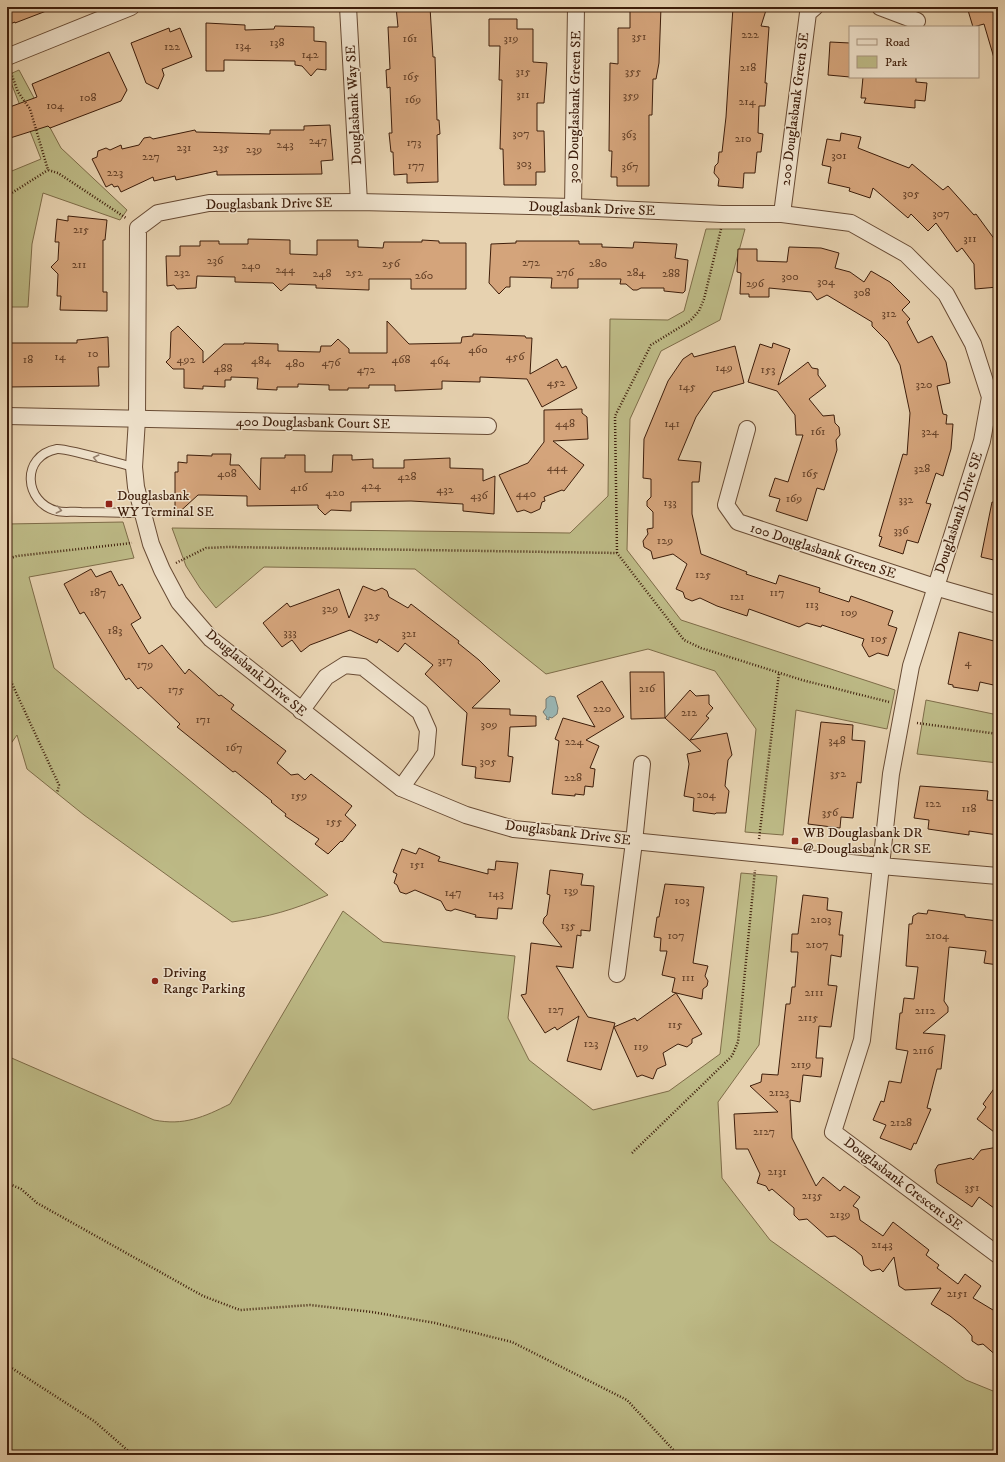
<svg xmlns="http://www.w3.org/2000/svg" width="1005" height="1462" font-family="'IM FELL DW Pica',serif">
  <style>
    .green { fill: #bdba86; stroke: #7e6c48 }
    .water { fill: #99b6b4; stroke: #757970 }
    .building { fill: #d4a47b; stroke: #3e1e0b }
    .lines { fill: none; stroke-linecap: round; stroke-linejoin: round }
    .lane-casing { stroke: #684b34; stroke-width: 10 }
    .street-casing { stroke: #684b34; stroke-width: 18 }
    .path { stroke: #3e1e0b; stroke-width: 2.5; stroke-dasharray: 1 2; stroke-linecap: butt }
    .lane { stroke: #efe2cc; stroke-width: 8 }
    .street { stroke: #efe2cc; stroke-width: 16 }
    .oneway { stroke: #96806c }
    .poi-dot { fill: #8f2418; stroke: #efe2cc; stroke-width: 1.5 }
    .labels { text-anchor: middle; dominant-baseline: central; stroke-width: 3; stroke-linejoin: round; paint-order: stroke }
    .number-label { font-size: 12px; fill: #644027 }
    .street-label { font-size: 14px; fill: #3e1e0b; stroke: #efe2cc }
    .poi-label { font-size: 14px; fill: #3e1e0b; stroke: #efe2cc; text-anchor: start }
  </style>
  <rect width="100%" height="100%" fill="#e7d2b0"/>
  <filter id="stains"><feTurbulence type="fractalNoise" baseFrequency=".005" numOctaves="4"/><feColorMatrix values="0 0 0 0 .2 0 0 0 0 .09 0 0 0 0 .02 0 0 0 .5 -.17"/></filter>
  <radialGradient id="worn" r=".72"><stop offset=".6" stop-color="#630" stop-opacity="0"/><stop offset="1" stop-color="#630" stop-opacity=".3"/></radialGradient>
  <g class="green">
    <polygon points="19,70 61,148 127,210 120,220 43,193 32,244 28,307 7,307 7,173 41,159 8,75"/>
    <polygon points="706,229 745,229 720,320 661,351 630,419 627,550 681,620 895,690 887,729 796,710 783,835 745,832 756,729 715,671 648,649 546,674 415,569 264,567 216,608 200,588 186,566 172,528 570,533 608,496 610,319 668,320 684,311"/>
    <path d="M123,522l11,36 -105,19 25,91 274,227c-35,15 -59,22 -96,27l-148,-107 -57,-46 -10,-34 -10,14v-225z"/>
    <polygon points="926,700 998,715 998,763 917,754"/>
    <path d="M741,873l36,3 -18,169 -41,57 4,76 48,62 196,140 32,13v62h-991v-399l147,64c30,6 50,-3 76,-16l113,-193 40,31 132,14 -7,62 21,42 64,50 76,-19 51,-37z"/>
  </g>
  <polygon class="water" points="550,696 555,697 558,708 557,714 552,718 549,717 549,720 546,719 547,717 543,712 546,708 546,699"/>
  <g class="building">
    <polygon points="7,7 54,7 54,8 15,23 15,22 7,25"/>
    <polygon points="396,7 430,7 433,57 435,57 437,120 439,120 440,134 437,135 438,182 407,183 407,174 394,175 393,152 391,152 389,133 392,133 390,87 387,88 386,70 390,69 388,27 398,27"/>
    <polygon points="630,7 661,7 659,63 656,79 653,79 652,115 649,115 649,186 617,186 617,177 611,177 612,151 609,151 610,63 618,64 618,28 630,28"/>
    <polygon points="733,7 767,7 761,26 769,27 765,83 767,83 765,106 759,106 758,133 763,134 761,152 757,152 755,173 744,173 743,188 718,186 719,179 714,173 715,166 718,163 719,152 722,152 726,117"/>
    <polygon points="967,7 998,7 998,57 994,58 984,24 973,27"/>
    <polygon points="489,19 517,19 517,29 533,29 533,62 547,63 544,103 537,103 537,131 544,131 545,172 536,172 536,185 504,185 503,149 500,149 502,80 499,80 500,46 489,46"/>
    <polygon points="206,23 245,25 245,30 274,29 275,26 314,27 314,41 326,42 326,70 317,69 311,76 302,66 295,65 295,61 224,60 224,71 206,71"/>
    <polygon points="169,28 170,32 180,28 192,57 162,69 164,75 158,89 146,83 131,43"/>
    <polygon points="830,42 850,43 850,77 828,75"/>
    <polygon points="109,52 127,90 121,101 50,128 48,126 7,139 7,108 37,97 32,84"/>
    <polygon points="863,77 916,77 916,82 927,83 925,101 915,100 915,108 864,103 866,98 861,98"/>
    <polygon points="330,125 333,160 321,161 322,174 217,175 217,171 176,180 175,176 154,181 153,177 121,192 118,186 114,187 112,184 106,187 92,159 97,157 98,151 106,148 110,150 121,145 122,149 139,145 144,138 150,137 153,139 195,130 196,132 270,134 270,130 304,130 304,126"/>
    <polygon points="841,133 861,137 858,148 909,168 912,164 943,190 948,186 974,215 976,214 998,244 998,287 975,289 974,264 962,248 957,252 936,223 928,231 911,214 908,218 873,188 870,198 849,191 850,188 828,183 831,167 822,165 827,139 840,141"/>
    <polygon points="68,216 107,220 105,240 103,240 103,292 107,292 107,311 60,310 61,296 57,296 58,274 51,267 58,260 59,242 55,242 57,219 68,221"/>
    <polygon points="248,239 290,240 290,254 317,255 317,240 358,240 358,247 383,248 384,242 422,242 422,240 439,241 439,243 466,243 466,289 411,289 411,279 369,279 369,290 316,288 316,285 289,284 281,291 273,283 235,282 235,277 197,276 196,288 177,289 174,285 167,286 166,256 180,256 180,246 200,246 200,241 219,241 219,244 248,244"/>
    <polygon points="516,241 579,241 579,244 602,244 602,247 633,248 634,242 677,244 675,258 688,260 685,291 683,293 664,291 664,288 641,288 637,290 633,290 626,284 620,284 621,279 578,279 578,288 551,288 552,278 510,277 510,287 506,287 499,294 489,283 491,244 516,243"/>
    <polygon points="789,247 821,248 839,253 835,268 850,272 864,282 871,271 890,282 910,302 902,310 910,319 907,322 918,343 932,336 946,362 950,383 937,386 943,414 947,415 946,424 953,424 951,449 943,476 936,473 926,503 931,504 918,543 907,540 903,554 879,546 882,537 879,536 903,454 907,455 910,413 900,365 888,342 872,326 872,322 827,295 817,300 811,292 769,288 769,297 749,297 749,294 740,294 741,273 737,272 738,249 757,249 757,261 787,262"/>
    <polygon points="387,321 409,344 461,343 462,337 473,336 473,334 525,336 526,338 532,338 530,374 557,359 562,368 566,366 577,388 542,407 527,379 480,377 480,382 442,381 442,389 395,391 395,385 369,385 369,388 348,388 348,390 329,390 329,385 298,384 298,387 277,387 277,390 257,389 258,378 231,377 231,380 225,380 225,387 203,386 203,389 184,388 184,369 173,369 166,362 170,358 171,332 178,326 203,351 203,363 224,344 244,344 244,343 278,344 278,351 320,352 321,346 331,346 338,339 349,349 349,353 387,353"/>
    <polygon points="108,337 109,367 98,367 99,386 7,387 7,343 77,343 77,340"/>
    <polygon points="773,343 790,349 778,385 808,362 812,368 818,369 818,375 826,386 809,399 823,416 834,415 835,423 839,427 840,435 836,440 837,450 824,490 817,488 807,521 776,511 780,499 769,496 775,478 788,482 803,435 796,435 795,415 777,391 748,382 760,344 772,348"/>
    <polygon points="735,346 744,383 713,392 696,417 678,460 701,462 699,482 692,482 692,514 701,554 747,572 746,574 776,584 779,575 820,588 819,592 849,602 851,596 893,611 888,625 897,628 888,656 878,653 869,657 862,645 864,639 822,625 821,627 807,623 799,627 749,609 747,616 717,606 700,598 692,601 685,598 683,592 676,589 687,564 673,554 653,559 651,551 644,547 643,541 648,534 647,529 653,528 653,512 647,506 647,501 651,497 651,479 643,478 644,439 668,381 683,359 692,353 694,357"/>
    <polygon points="582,409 582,413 587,417 588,439 553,441 584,465 564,491 562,490 544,497 545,501 542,502 540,509 531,513 524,510 517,512 499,475 528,463 544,442 544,410"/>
    <polygon points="212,454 231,454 230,465 239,465 260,490 261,458 285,458 285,455 305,455 305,472 332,472 333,455 352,455 352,460 373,459 373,468 404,468 404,460 450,458 450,468 483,469 483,481 495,476 494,514 463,511 463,504 411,501 351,502 351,511 331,510 325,515 318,508 318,505 247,506 247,496 205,495 198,495 175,516 175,472 178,472 178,462 187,463 187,455 212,456"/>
    <polygon points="992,502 998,503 998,561 981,557"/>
    <polygon points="91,569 96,577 111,571 119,586 122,584 141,618 131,624 149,654 162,645 185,674 189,669 219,696 221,695 234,705 231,709 286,751 277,763 291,775 298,774 305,780 311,774 352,806 345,815 356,825 342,842 341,841 328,854 315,844 319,839 285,816 286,814 271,802 272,801 235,771 233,772 177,727 180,724 141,687 138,689 129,678 126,680 84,612 80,614 64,584"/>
    <polygon points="363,586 375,591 382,588 387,591 389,597 408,608 411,604 459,641 458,643 479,660 500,681 472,708 510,709 510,715 536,716 536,726 510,727 508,756 513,757 510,782 475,778 476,767 462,765 467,713 425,674 433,665 405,643 398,652 379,639 377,643 350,630 310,645 301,652 292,640 282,647 263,623 287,603 290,607 339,589 349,618"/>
    <polygon points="959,632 998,642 998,686 980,682 978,691 953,687 953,685 948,684"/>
    <polygon points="630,672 664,672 665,718 690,690 696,696 709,695 709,704 713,708 706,716 709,718 690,740 727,733 732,755 728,760 725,786 729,791 726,813 716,813 715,814 693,811 694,798 684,796 689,764 687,754 701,751 665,718 631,719"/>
    <polygon points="602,681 624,717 586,740 599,746 590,768 595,769 593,787 585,786 584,795 575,794 575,796 552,794 559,741 555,739 563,718 595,727 577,696"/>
    <polygon points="821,722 853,725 852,740 865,741 861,783 857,782 853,818 841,817 840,828 808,824"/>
    <polygon points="920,786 988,791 987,800 998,801 998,835 969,831 969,835 928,829 929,820 914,818"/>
    <polygon points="419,848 440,857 438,861 488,874 488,869 495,870 496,861 518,863 512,909 498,908 497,919 475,917 476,915 455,909 451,911 446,910 441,901 415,890 406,894 400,892 397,885 394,883 397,874 393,872 402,849 416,854"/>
    <polygon points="550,870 583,874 581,885 594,886 590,931 581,930 581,936 577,935 573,968 556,966 588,1017 615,1023 601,1070 567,1061 579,1016 557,1030 555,1027 545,1033 521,995 526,994 531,943 562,947 543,923 544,918 547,915 550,895 547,894"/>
    <polygon points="665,884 704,887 693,963 708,966 705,976 708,981 707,986 703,989 702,999 672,992 675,978 662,975 667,951 660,951 661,938 654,937 657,917 659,917"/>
    <polygon points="803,895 828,898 827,910 842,912 839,935 843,935 841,957 831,955 828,985 837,986 831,1027 819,1026 816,1058 823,1058 821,1077 803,1075 800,1102 790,1100 792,1138 816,1186 823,1177 840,1191 844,1186 860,1197 853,1206 858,1209 860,1220 883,1236 893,1222 929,1250 926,1255 939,1265 937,1268 958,1284 965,1274 981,1286 973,1298 998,1313 998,1357 983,1344 978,1345 972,1341 972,1336 965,1328 950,1316 931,1304 941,1288 905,1290 899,1286 894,1257 883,1272 880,1269 871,1271 864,1265 862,1256 855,1250 835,1236 827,1237 807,1219 799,1220 794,1215 794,1208 772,1189 769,1191 766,1186 757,1183 760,1174 748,1149 736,1149 734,1114 778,1112 750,1086 761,1082 762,1074 778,1075 786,1004 790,1004 792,987 795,987 798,952 791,952 792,934 798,934"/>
    <polygon points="928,910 965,915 965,917 998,921 998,965 984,963 986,951 949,947 944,1001 948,1007 948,1012 923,1033 945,1035 941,1069 937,1069 927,1108 931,1109 916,1144 914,1143 911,1150 880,1138 886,1125 873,1120 881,1101 884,1102 889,1081 901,1083 908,1051 896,1049 900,1013 902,1013 904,998 914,999 918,967 906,966 909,924 912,924 913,916 918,913 927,914"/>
    <polygon points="676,993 702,1034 692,1039 692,1043 687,1047 678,1044 663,1053 666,1065 657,1069 653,1079 642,1075 637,1077 614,1027 635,1018 637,1021"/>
    <polygon points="998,1083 998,1135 977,1119 986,1107 983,1104"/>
    <polygon points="998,1147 998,1211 979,1197 972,1207 937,1183 935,1170 938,1165 971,1158 973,1160 981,1150"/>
  </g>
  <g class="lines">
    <defs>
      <path id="lane" d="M134,467c-13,-3 -68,-19 -77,-18 -37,7 -33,54 0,62 7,2 16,0 24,1 20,0 40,1 61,1"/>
      <g id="street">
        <polyline points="348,7 359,202"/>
        <polyline points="880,7 917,21"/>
        <polyline points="7,57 131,7"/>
        <polyline points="573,207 576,7"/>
        <polyline points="782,214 808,13 815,7"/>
        <polyline points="7,416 488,426"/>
        <polyline points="747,429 726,505 738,522 935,587 998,605"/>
        <polyline points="301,711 326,677 345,665 363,667 420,712 428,730 426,753 401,788"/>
        <polyline points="998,876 881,866 514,829 466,815 401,788 211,639 179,602 162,570 151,544 136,487 134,467 137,419 138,228 158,213 209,203 359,202 573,207 722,214 782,214 851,223 906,254 946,294 973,344 990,397 982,441 911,666 891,774 862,1040 833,1132 998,1255"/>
        <polyline points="617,974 634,842 642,764"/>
      </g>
    </defs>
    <use href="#lane" class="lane-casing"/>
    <use href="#street" class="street-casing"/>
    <g class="path">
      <polyline points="11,73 18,92 30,109 48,170 58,173 126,218"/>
      <polyline points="7,196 48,170"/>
      <polyline points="617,553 615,416 651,345 690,321 699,311 704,299 721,229"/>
      <polyline points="7,559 17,556 132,543"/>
      <polyline points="176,563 206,548 229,547 617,553 684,640 701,648 802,680 889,702"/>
      <polyline points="7,673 59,785 57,793"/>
      <polyline points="917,723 998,734"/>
      <polyline points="759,839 779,673"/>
      <polyline points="632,1153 732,1056 738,1042 755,870"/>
      <polyline points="7,1183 21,1189 37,1203 203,1296 240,1310 310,1305 372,1312 435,1323 512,1342 627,1400 678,1455"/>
      <polyline points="7,1365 94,1421 133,1455"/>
    </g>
    <use href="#lane" class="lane"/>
    <use href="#street" class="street"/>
  </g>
  <defs><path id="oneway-chevron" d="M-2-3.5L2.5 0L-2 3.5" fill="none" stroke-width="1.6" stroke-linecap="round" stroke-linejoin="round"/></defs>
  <g class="oneway">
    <use href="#oneway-chevron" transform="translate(96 458) rotate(-166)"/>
    <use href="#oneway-chevron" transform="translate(59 510) rotate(11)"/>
  </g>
  <g class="poi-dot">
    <rect x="105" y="500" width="8" height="8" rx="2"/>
    <rect x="791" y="837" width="8" height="8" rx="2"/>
    <circle cx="155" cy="981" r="4"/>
  </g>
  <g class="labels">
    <g class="number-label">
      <text x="750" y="34">222</text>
      <text x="639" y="36">351</text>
      <text x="410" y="38">161</text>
      <text x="511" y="38">319</text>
      <text x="277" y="42">138</text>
      <text x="243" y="45">134</text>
      <text x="172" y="46">122</text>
      <text x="310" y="54">142</text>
      <text x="748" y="67">218</text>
      <text x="523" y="71">315</text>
      <text x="633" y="71">355</text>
      <text x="411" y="76">165</text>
      <text x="523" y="94">311</text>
      <text x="631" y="95">359</text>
      <text x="88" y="97">108</text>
      <text x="413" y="99">169</text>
      <text x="747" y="101">214</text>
      <text x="55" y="105">104</text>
      <text x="521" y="133">307</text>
      <text x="629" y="134">363</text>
      <text x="743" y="138">210</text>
      <text x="318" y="140">247</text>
      <text x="414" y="142">173</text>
      <text x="285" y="144">243</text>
      <text x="184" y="147">231</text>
      <text x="221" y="147">235</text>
      <text x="254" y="149">239</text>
      <text x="839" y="155">301</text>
      <text x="151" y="156">227</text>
      <text x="524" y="163">303</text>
      <text x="416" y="165">177</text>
      <text x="630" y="166">367</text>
      <text x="115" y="172">223</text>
      <text x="911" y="193">305</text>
      <text x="941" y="213">307</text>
      <text x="81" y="229">215</text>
      <text x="970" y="238">311</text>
      <text x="215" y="260">236</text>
      <text x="531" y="262">272</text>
      <text x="391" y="263">256</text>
      <text x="598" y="263">280</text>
      <text x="79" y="264">211</text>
      <text x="251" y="265">240</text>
      <text x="285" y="269">244</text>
      <text x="182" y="272">232</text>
      <text x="354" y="272">252</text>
      <text x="565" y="272">276</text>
      <text x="636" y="272">284</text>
      <text x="322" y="273">248</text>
      <text x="671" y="273">288</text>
      <text x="424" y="275">260</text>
      <text x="790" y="276">300</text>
      <text x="826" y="281">304</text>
      <text x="755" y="283">296</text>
      <text x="862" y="292">308</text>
      <text x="889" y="313">312</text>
      <text x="478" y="349">460</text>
      <text x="93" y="353">10</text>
      <text x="60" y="356">14</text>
      <text x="515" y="356">456</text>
      <text x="28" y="359">18</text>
      <text x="186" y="359">492</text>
      <text x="401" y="359">468</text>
      <text x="261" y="360">484</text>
      <text x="440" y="360">464</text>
      <text x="331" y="362">476</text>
      <text x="295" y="363">480</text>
      <text x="724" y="367">149</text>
      <text x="223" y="368">488</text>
      <text x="366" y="369">472</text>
      <text x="768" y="369">153</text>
      <text x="556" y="382">452</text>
      <text x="924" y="384">320</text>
      <text x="687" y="386">145</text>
      <text x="565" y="423">448</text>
      <text x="672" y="423">141</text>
      <text x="818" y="431">161</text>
      <text x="930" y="431">324</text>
      <text x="557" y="467">444</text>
      <text x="922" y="468">328</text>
      <text x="227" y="473">408</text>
      <text x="810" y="473">165</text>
      <text x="407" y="476">428</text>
      <text x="371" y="485">424</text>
      <text x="299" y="487">416</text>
      <text x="445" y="489">432</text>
      <text x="335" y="492">420</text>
      <text x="526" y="493">440</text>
      <text x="479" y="495">436</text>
      <text x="794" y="498">169</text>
      <text x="906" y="499">332</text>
      <text x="670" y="502">133</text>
      <text x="901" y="530">336</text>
      <text x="665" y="540">129</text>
      <text x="703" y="574">125</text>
      <text x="98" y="592">187</text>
      <text x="777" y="592">117</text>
      <text x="737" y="596">121</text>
      <text x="812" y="604">113</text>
      <text x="330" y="608">329</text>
      <text x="849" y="612">109</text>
      <text x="372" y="615">325</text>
      <text x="115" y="630">183</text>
      <text x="290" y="632">333</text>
      <text x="409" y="633">321</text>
      <text x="879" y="638">105</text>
      <text x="445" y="660">317</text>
      <text x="968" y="662">4</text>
      <text x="145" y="664">179</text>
      <text x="647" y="688">216</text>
      <text x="176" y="689">175</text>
      <text x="602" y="708">220</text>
      <text x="689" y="712">212</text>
      <text x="203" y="719">171</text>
      <text x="489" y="724">309</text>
      <text x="837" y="740">348</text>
      <text x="574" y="741">224</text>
      <text x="234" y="747">167</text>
      <text x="488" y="761">305</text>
      <text x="838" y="773">352</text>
      <text x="573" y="777">228</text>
      <text x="706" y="794">204</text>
      <text x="299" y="795">159</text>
      <text x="933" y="803">122</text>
      <text x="969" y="808">118</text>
      <text x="830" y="812">356</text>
      <text x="334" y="821">155</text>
      <text x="417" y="864">151</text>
      <text x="571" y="890">139</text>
      <text x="453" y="892">147</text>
      <text x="496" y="893">143</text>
      <text x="682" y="900">103</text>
      <text x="821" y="919">2103</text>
      <text x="568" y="925">135</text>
      <text x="676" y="935">107</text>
      <text x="937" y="935">2104</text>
      <text x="817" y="944">2107</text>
      <text x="688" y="977">111</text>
      <text x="814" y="992">2111</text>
      <text x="556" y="1009">127</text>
      <text x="925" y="1010">2112</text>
      <text x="808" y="1017">2115</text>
      <text x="675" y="1024">115</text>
      <text x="591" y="1043">123</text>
      <text x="641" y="1046">119</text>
      <text x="923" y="1050">2116</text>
      <text x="801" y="1064">2119</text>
      <text x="779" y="1092">2123</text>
      <text x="901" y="1122">2128</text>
      <text x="764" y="1131">2127</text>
      <text x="777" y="1171">2131</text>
      <text x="972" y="1187">351</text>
      <text x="812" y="1195">2135</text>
      <text x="840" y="1214">2139</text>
      <text x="882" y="1244">2143</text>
      <text x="957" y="1293">2151</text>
    </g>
    <g class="street-label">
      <text transform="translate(354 105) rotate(-93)">Douglasbank Way SE</text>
      <text transform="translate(575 107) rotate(-89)">300 Douglasbank Green SE</text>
      <text transform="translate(795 109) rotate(-83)">200 Douglasbank Green SE</text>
      <text transform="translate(269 204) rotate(-1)">Douglasbank Drive SE</text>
      <text transform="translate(592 209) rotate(2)">Douglasbank Drive SE</text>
      <text transform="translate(313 423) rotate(1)">400 Douglasbank Court SE</text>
      <text transform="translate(959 513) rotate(-72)">Douglasbank Drive SE</text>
      <text transform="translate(823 551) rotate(18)">100 Douglasbank Green SE</text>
      <text transform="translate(256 673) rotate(40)">Douglasbank Drive SE</text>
      <text transform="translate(568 833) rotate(7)">Douglasbank Drive SE</text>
      <text transform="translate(903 1184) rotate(37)">Douglasbank Crescent SE</text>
    </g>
    <g class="poi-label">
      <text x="117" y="496">Douglasbank<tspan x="117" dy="16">WY Terminal SE</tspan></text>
      <text x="803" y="833">WB Douglasbank DR<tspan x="803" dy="16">@ Douglasbank CR SE</tspan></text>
      <text x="163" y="973">Driving<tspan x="163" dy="16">Range Parking</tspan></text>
    </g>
  </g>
  <rect width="1005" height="1462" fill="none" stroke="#e7d2b0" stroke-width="24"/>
  <rect x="8" y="8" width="989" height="1446" fill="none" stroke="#3e1e0b" stroke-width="2"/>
  <rect x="12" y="12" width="981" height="1438" fill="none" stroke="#3e1e0b"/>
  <rect x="849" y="26" width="130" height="52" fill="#efe2cc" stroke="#a8947f"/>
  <rect x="857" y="39" width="20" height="6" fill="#efe2cc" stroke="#a8947f"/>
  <text x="885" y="46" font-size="12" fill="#3e1e0b">Road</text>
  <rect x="857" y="56" width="20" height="12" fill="#bdba86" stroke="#a8947f"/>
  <text x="885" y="66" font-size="12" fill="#3e1e0b">Park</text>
  <rect width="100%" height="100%" filter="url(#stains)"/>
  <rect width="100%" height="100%" fill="url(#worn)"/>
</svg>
